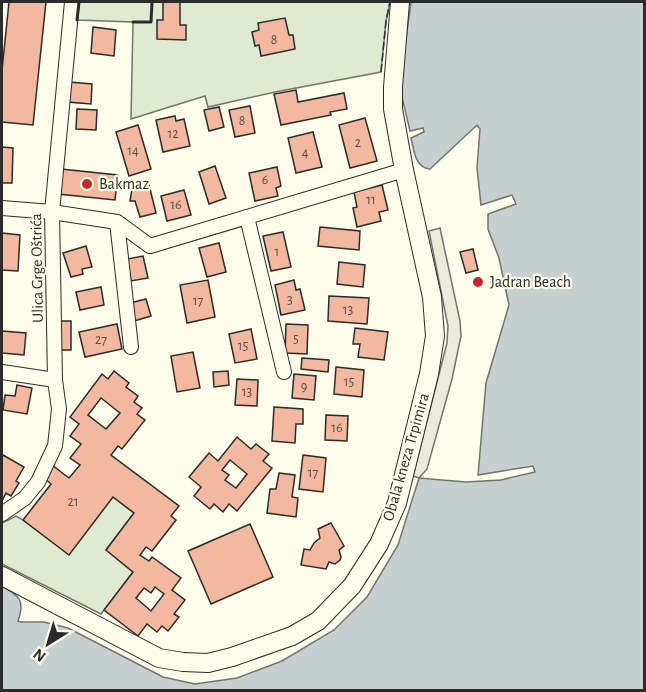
<svg xmlns="http://www.w3.org/2000/svg" width="646" height="692" font-family="'Alegreya Sans',sans-serif">
  <style>
    .green { fill: #deebd1; stroke: #74746e; stroke-width: 1.5 }
    .parking { fill: #eceadb; stroke: #74746e; stroke-width: 1.5 }
    .water { fill: #c7d0d0; stroke: #74746e; stroke-width: 1.5 }
    .building { fill: #f2b8a0; stroke: #2b2b2b; stroke-width: 1.5; fill-rule: evenodd }
    .lines { fill: none; stroke-linecap: round; stroke-linejoin: round }
    .street-casing { stroke: #2b2b2b; stroke-width: 16 }
    .secondary-casing { stroke: #2b2b2b; stroke-width: 20 }
    .street { stroke: #fdfbea; stroke-width: 14 }
    .secondary { stroke: #fdfbea; stroke-width: 18 }
    .fence { stroke: #2b2b2b; stroke-width: 1.5; stroke-dasharray: 8 3; stroke-linecap: butt }
    .wall { stroke: #2b2b2b; stroke-width: 3 }
    .poi-dot { fill: #c62828; stroke: #fdfbea; stroke-width: 2 }
    .labels { text-anchor: middle; dominant-baseline: central; stroke-width: 4.5; stroke-linejoin: round; paint-order: stroke }
    .number-label { font-size: 14px; fill: #5d4e48 }
    .poi-label { font-size: 16px; fill: #2b2b2b; stroke: #fdfbea; text-anchor: start }
    .street-label { font-size: 16px; fill: #2b2b2b; stroke: #fdfbea }
  </style>
  <rect width="100%" height="100%" fill="#fdfbea"/>
  <g class="green">
    <polygon points="79,2 390,2 386,21 381,72 275,92 208,107 205,96 131,119 133,22 77,20"/>
    <polygon points="113,497 134,513 106,550 133,572 101,614 2,564 2,523 16,516 23,520"/>
  </g>
  <polygon class="parking" points="440,228 460,321 461,336 452,379 427,469 419,478 413,476 447,343 448,326 429,231"/>
  <path class="water" d="M411,2h233v688h-642v-104c18,10 23,15 16,35l3,1h23l24,6 95,49 32,7 42,-6 45,-17 52,-31 33,-33 31,-52 21,-67 47,4 35,-2 34,-8 -2,-6 -55,9 8,-92 23,-78 -10,-47 -11,-29v-15l28,-10 -4,-9 -31,10 -4,-37 3,-39 -3,-4 -47,44c-15,-1 -16,-19 -19,-31l13,-6 -1,-4 -13,3 -8,-34v-27z"/>
  <g class="building">
    <polygon points="9,2 46,2 33,125 2,122 2,70"/>
    <polygon points="163,2 180,2 180,25 186,25 186,40 157,39 157,20 163,20"/>
    <polygon points="285,18 289,35 293,35 295,49 261,56 259,45 255,46 252,32 259,30 258,23"/>
    <polygon points="93,27 116,30 114,56 91,53"/>
    <polygon points="69,82 92,84 91,104 67,102"/>
    <polygon points="296,90 298,102 344,93 347,109 330,112 331,115 281,125 274,94"/>
    <polygon points="250,106 255,133 235,137 229,110"/>
    <polygon points="219,107 224,127 209,131 204,110"/>
    <polygon points="77,109 97,110 96,130 76,129"/>
    <polygon points="175,116 176,121 184,119 190,146 163,152 156,120"/>
    <polygon points="365,118 377,161 350,168 339,125"/>
    <polygon points="138,125 151,169 129,176 116,132"/>
    <polygon points="313,132 322,167 296,173 288,138"/>
    <polygon points="2,147 13,148 12,183 2,183"/>
    <polygon points="215,166 226,198 209,204 199,172"/>
    <polygon points="277,167 281,186 276,188 278,196 255,201 249,173"/>
    <polygon points="61,169 118,175 115,200 58,194"/>
    <polygon points="149,185 156,213 140,217 135,201 130,201 132,189"/>
    <polygon points="382,185 388,210 379,212 381,221 357,227 353,208 357,207 354,192"/>
    <polygon points="184,190 191,215 167,221 161,196"/>
    <polygon points="320,227 360,231 359,250 318,246"/>
    <polygon points="283,232 291,267 271,271 263,236"/>
    <polygon points="2,233 20,235 18,271 2,270"/>
    <polygon points="219,243 226,272 207,277 199,248"/>
    <polygon points="86,246 92,267 82,269 83,274 71,277 63,253"/>
    <polygon points="473,249 478,270 466,273 460,252"/>
    <polygon points="143,256 148,278 131,281 127,259"/>
    <polygon points="339,262 365,265 363,287 337,284"/>
    <polygon points="208,280 215,317 187,323 180,285"/>
    <polygon points="294,280 296,290 300,289 305,310 281,315 275,285"/>
    <polygon points="101,287 104,305 80,310 76,292"/>
    <polygon points="329,296 369,298 367,324 328,321"/>
    <polygon points="146,299 151,316 134,321 130,303"/>
    <polygon points="59,321 71,321 71,350 60,350"/>
    <polygon points="117,324 122,349 85,357 79,332"/>
    <polygon points="286,324 308,325 307,354 285,353"/>
    <polygon points="355,328 388,332 384,360 358,357 360,344 353,344"/>
    <polygon points="251,329 257,359 235,363 229,334"/>
    <polygon points="2,331 26,333 24,355 2,353"/>
    <polygon points="193,352 200,388 177,392 171,356"/>
    <polygon points="302,358 329,360 328,372 301,369"/>
    <polygon points="336,367 364,370 362,397 334,394"/>
    <path d="M114,371l15,12 -3,4 12,9 -4,6 8,6 -5,6 8,6 -23,29 -4,-3 -7,9 68,51 -8,10 5,4 -24,31 -6,-4 -6,8 9,6 3,-4 29,21 -9,12 13,10 -11,14 5,3 -11,14 -6,-5 -5,6 -10,-8 -9,12 -34,-26 29,-38 -27,-22 28,-37 -21,-16 -44,58 -46,-35 28,-36 -8,-7 9,-12 17,13 11,-13 -10,-7 11,-14 -11,-8 9,-12 -9,-7 32,-43 6,5zM101,398l19,15 -14,16 -18,-14zM155,587l9,7 -13,17 -15,-13 8,-10 7,5z"/>
    <polygon points="228,371 229,385 214,387 213,372"/>
    <polygon points="294,374 316,376 314,400 292,398"/>
    <polygon points="237,379 258,380 257,406 235,405"/>
    <polygon points="17,385 32,388 27,414 3,410 5,395 15,396"/>
    <polygon points="274,407 303,409 303,424 296,424 295,443 272,441"/>
    <polygon points="326,415 348,416 347,441 325,440"/>
    <path d="M237,437l14,12 5,-5 13,10 -6,7 9,7 -35,43 -8,-7 -6,8 -9,-8 -4,5 -16,-13 7,-9 -12,-10 20,-24 9,8zM230,460l17,14 -11,14 -11,-8 4,-5 -7,-5z"/>
    <polygon points="3,455 24,467 16,481 19,483 11,496 6,493 2,501 2,458"/>
    <polygon points="303,455 326,458 323,492 299,489"/>
    <polygon points="279,473 295,475 292,497 298,498 296,517 267,513 270,489 276,489"/>
    <polygon points="331,523 344,546 339,550 341,557 340,560 335,564 329,562 326,569 301,565 304,549 310,550 314,543 320,538 318,529"/>
    <polygon points="250,524 273,577 211,604 188,551"/>
  </g>
  <g class="lines">
    <defs>
      <g id="street">
        <polyline points="2,208 52,212 117,222 150,246 404,170"/>
        <polyline points="247,217 284,372"/>
        <polyline points="117,222 131,347"/>
        <polyline points="2,372 55,380"/>
        <polyline points="2,514 25,498 38,482 55,446 59,409 55,380 52,212 72,2"/>
      </g>
      <polyline id="secondary" points="2,576 159,658 183,662 208,663 232,657 292,636 318,621 352,586 379,544 397,503 429,374 435,336 432,297 404,170 393,109 393,87 400,2"/>
    </defs>
    <use href="#street" class="street-casing"/>
    <use href="#secondary" class="secondary-casing"/>
    <use href="#street" class="street"/>
    <use href="#secondary" class="secondary"/>
    <polyline class="fence" points="381,72 386,21 390,2"/>
    <g class="wall">
      <polyline points="77,20 79,2"/>
      <polyline points="133,22 151,22 152,2"/>
    </g>
  </g>
  <g class="poi-dot">
    <circle cx="87" cy="184" r="6"/>
    <circle cx="478" cy="282" r="6"/>
  </g>
  <g class="labels">
    <g class="number-label">
      <text x="274" y="40">8</text>
      <text x="242" y="121">8</text>
      <text x="173" y="134">12</text>
      <text x="358" y="143">2</text>
      <text x="133" y="151">14</text>
      <text x="305" y="153">4</text>
      <text x="265" y="180">6</text>
      <text x="371" y="200">11</text>
      <text x="176" y="205">16</text>
      <text x="277" y="252">1</text>
      <text x="290" y="300">3</text>
      <text x="198" y="301">17</text>
      <text x="348" y="310">13</text>
      <text x="296" y="339">5</text>
      <text x="101" y="340">27</text>
      <text x="243" y="346">15</text>
      <text x="349" y="382">15</text>
      <text x="304" y="387">9</text>
      <text x="247" y="392">13</text>
      <text x="337" y="428">16</text>
      <text x="313" y="473">17</text>
      <text x="73" y="502">21</text>
    </g>
    <g class="poi-label">
      <text x="99" y="184">Bakmaz</text>
      <text x="490" y="282">Jadran Beach</text>
    </g>
    <g class="street-label">
      <text transform="translate(37 268) rotate(-91)">Ulica Grge Oštrića</text>
      <text transform="translate(406 457) rotate(-74)">Obala kneza Trpimira</text>
    </g>
  </g>
  <rect width="646" height="692" fill="none" stroke="#2b2b2b" stroke-width="6"/>
  <g transform="translate(48 644) rotate(217)" stroke="#fdfbea" stroke-width="4.5" paint-order="stroke">
  <path d="M0-4.5L10 22L0 15L-10 22Z" fill="#2b2b2b"/>
  <text y="-9" font-size="16" font-weight="bold" text-anchor="middle" fill="#2b2b2b">N</text>
  </g>
</svg>
